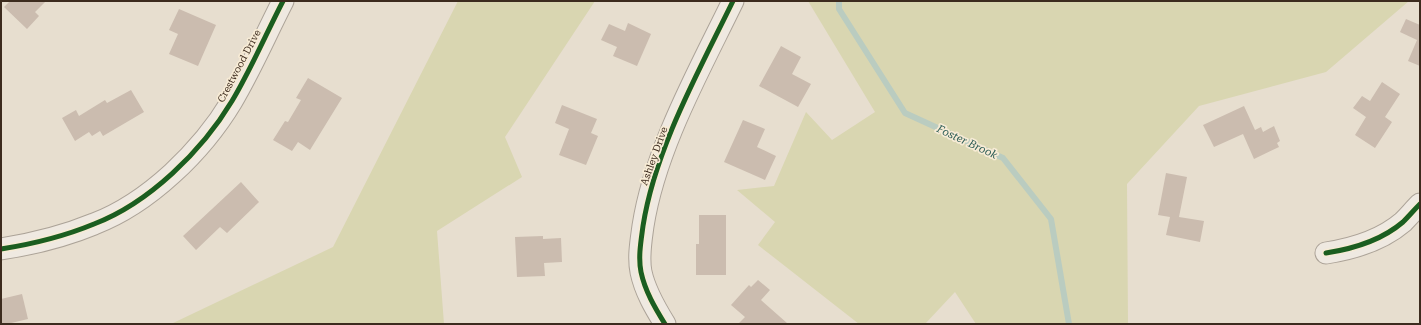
<svg xmlns="http://www.w3.org/2000/svg" width="1421" height="325" font-family="'Roboto Serif',serif">
  <style>
    .green { fill: #d9d6b1 }
    .lines { fill: none; stroke-linecap: round; stroke-linejoin: round }
    .stream { stroke: #baccc0; stroke-width: 6 }
    .building { fill: #cbbcaf }
    .minor-casing { stroke: #aca398; stroke-width: 23 }
    .minor { stroke: #efe9e1; stroke-width: 21 }
    .cycleway-casing { stroke: #f7ebd5; stroke-width: 8 }
    .cycleway { stroke: #1b5e20; stroke-width: 5 }
    .labels { text-anchor: middle; dominant-baseline: central; stroke-width: 3.5; stroke-linejoin: round; paint-order: stroke }
    .street-label { font-size: 10px; fill: #3c2b1e; stroke: #f7ebd5 }
    .water-label { font-size: 11px; font-style: italic; fill: #2d5d56; stroke: #f7ebd5 }
  </style>
  <rect width="100%" height="100%" fill="#e7decf"/>
  <g class="green">
    <polygon points="458,1 595,1 505,137 522,177 437,231 444,324 171,324 333,247"/>
    <polygon points="808,1 1409,1 1326,72 1199,106 1127,184 1128,324 976,324 955,292 925,324 859,324 758,245 775,222 737,190 774,186 806,112 832,140 875,112"/>
  </g>
  <g class="lines">
    <polyline class="stream" points="839,1 839,9 905,113 1003,158 1051,219 1069,324"/>
  </g>
  <g class="building">
    <polygon points="10,1 46,1 35,12 39,16 27,29 4,7"/>
    <polygon points="179,9 216,25 198,66 169,54 178,34 169,30"/>
    <polygon points="1406,19 1420,25 1420,66 1408,61 1417,40 1400,32"/>
    <polygon points="628,23 651,34 637,66 613,56 617,47 601,40 609,24 625,31"/>
    <polygon points="781,46 801,57 792,74 811,84 798,107 759,86"/>
    <polygon points="308,78 342,98 310,150 298,142 292,151 273,140 285,121 288,122 301,100 296,98"/>
    <polygon points="1382,82 1400,94 1385,117 1392,122 1375,148 1355,135 1366,117 1353,108 1362,96 1370,101"/>
    <polygon points="131,90 144,112 103,136 100,131 92,136 89,132 75,141 62,118 76,110 79,116 105,100 107,103"/>
    <polygon points="562,105 597,119 591,133 598,136 586,165 559,155 569,129 555,123"/>
    <polygon points="1244,106 1255,130 1261,127 1263,132 1274,126 1280,141 1277,143 1279,147 1254,159 1243,134 1214,147 1203,125"/>
    <polygon points="743,120 765,129 757,147 776,156 765,180 724,162"/>
    <polygon points="1166,173 1187,177 1179,217 1204,221 1200,242 1166,235 1170,217 1158,215"/>
    <polygon points="241,182 259,202 227,233 220,227 196,250 183,236"/>
    <polygon points="699,215 726,215 726,275 696,275 696,244 699,244"/>
    <polygon points="543,236 543,239 561,238 562,262 544,263 545,276 517,277 515,237"/>
    <polygon points="758,280 770,290 761,300 787,323 785,324 739,323 745,317 731,305 749,285 751,287"/>
    <polygon points="22,294 28,319 7,324 1,324 1,299"/>
  </g>
  <g class="lines">
    <defs>
      <g id="minor">
        <path d="M1,249c32,-5 64,-13 93,-25 55,-21 108,-73 138,-123 19,-32 34,-67 51,-100"/>
        <path d="M1326,253c26,-4 56,-13 77,-31 6,-6 11,-12 17,-18"/>
        <path d="M665,324c-10,-16 -20,-33 -24,-52 -3,-15 0,-31 2,-46 12,-77 56,-155 90,-225"/>
      </g>
    </defs>
    <use href="#minor" class="minor-casing"/>
    <use href="#minor" class="minor"/>
    <defs>
      <g id="cycleway">
        <path d="M1,249c32,-5 64,-13 93,-25 55,-21 108,-73 138,-123 19,-32 34,-67 51,-100"/>
        <path d="M1326,253c26,-4 56,-13 77,-31 6,-6 11,-12 17,-18"/>
        <path d="M665,324c-10,-16 -20,-33 -24,-52 -3,-15 0,-31 2,-46 12,-77 56,-155 90,-225"/>
      </g>
    </defs>
    <use href="#cycleway" class="cycleway-casing"/>
    <use href="#cycleway" class="cycleway"/>
  </g>
  <g class="labels">
    <g class="street-label">
      <text transform="translate(239 66) rotate(-62)">Crestwood Drive</text>
      <text transform="translate(654 156) rotate(-70)">Ashley Drive</text>
    </g>
    <g class="water-label">
      <text transform="translate(967 142) rotate(25)">Foster Brook</text>
    </g>
  </g>
  <rect width="1421" height="325" fill="none" stroke="#3c2b1e" stroke-width="4"/>
</svg>
